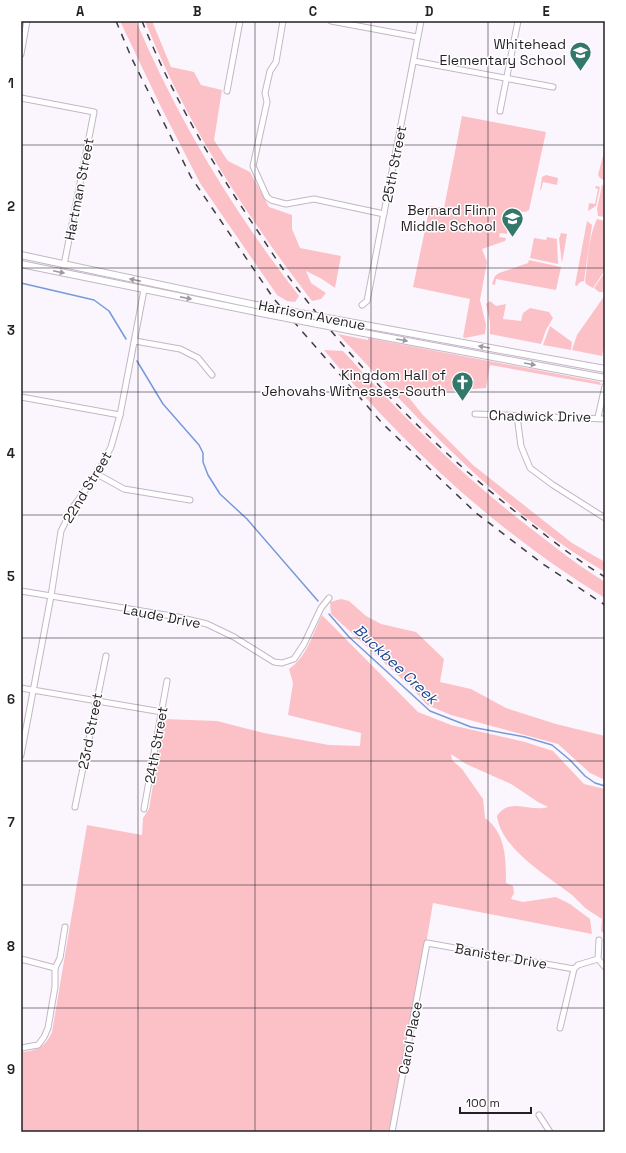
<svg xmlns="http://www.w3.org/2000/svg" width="626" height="1153" font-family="'Space Grotesk',sans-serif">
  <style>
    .green { fill: #fbc1c7 }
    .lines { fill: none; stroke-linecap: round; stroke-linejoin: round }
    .stream { stroke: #769ad9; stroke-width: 1.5 }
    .minor-casing { stroke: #c3b6c8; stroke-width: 7 }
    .major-casing { stroke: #c3b6c8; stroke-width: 8 }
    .minor { stroke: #fff; stroke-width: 5 }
    .major { stroke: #fff; stroke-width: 6 }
    .rail { stroke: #413d43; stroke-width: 1.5; stroke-dasharray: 7 7; stroke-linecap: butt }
    .major-bridge-casing { stroke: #c3b6c8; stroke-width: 8; stroke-linecap: butt }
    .major-bridge { stroke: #fff; stroke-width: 6 }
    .oneway { fill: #9c9a9d }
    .grid { fill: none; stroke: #231f25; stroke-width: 1; stroke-opacity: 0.55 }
    .labels { text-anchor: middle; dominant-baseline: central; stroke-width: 3; stroke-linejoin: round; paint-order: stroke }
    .poi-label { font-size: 14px; fill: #231f25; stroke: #fff; text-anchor: end }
    .street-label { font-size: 14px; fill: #231f25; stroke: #fff }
    .water-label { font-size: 15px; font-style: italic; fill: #1f4792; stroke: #fff }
    .neatline { fill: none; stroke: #231f25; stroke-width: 1.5 }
    .grid-label { font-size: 13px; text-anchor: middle; font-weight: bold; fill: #231f25 }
  </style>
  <rect width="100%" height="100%" fill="#fbf6fd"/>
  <g class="green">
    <path d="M120,21h16c42,99 97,190 163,275l-4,6 -8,-1 -10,-6 -77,-112 -39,-76z"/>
    <path d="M145,21h7l19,46 23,5 7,13 21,5 -8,50 14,21 22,11 19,35 23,8v14l8,19 41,8 -6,32 -13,-9 -16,-8 5,12 15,10 -5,6 -9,2c-66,-85 -127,-180 -167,-280z"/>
    <polygon points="462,116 546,132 529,210 525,212 511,210 507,234 500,233 499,237 506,238 505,241 482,249 487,262 480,300 486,325 485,334 465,338 463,337 470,299 413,287 430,206 444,208"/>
    <polygon points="605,148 605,181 600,178 598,175"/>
    <polygon points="546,175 558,178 557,185 543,182 541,190 540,190 542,177"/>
    <polygon points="602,185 605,186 605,217 598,216 597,209"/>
    <polygon points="596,186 600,187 596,206 588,211 589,203 595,204 598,189 595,188"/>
    <path d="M597,219l8,2v49l-12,18 -7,-4 -1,-3c3,-20 3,-43 12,-62z"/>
    <polygon points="587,221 592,225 584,281 580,282 577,286 575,285"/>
    <polygon points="561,233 567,234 562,263 559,239"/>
    <polygon points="547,237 557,239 558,264 530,258 534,238 546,240"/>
    <polygon points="529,260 561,267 556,290 496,279 495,285 492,284 495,276 499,273 528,263"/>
    <polygon points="605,272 605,292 599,292 594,288"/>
    <polygon points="605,295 605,341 602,356 572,350 577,335"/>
    <polygon points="490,301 496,306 506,304 503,319 521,321 523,313 530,308 549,312 553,318 546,330 541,344 490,334 490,322 486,304"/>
    <polygon points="550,326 572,342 571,350 543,345"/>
    <path d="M338,334l30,6v-2l232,44 1,3 -111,-20 -4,23 -80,6 16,20 51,51 99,78 33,19v10c-104,-61 -185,-151 -267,-238z"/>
    <path d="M324,350l19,1c60,66 123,129 195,183 22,17 44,34 67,48v16c-107,-65 -201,-152 -281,-248z"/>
    <polygon points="341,599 349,601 366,616 381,624 416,632 444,659 440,682 471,689 506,708 556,724 605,736 605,780 590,773 558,744 451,715 427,705 413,689 331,614 330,602"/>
    <path d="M322,615l96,97 33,13 74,17 28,9 31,33 21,5v145l-4,-3 1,-12c-6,-4 -13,-8 -18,-12 -5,-5 -10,-11 -16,-15 -24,-18 -67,-44 -71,-76 13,-20 34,-3 51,-9l-10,-5 -27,-18 -45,-20 -15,-10 1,6 10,9 21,30 2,19c21,15 21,41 21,65l7,3 1,7 -3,6 12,3 33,-5 14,7 20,15 2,15 -159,-31 -39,229h-373v-80c16,-1 25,-6 31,-20l35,-207 55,10 1,-17 6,-9 15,-90 53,2 47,12 65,12 31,1 1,-13 -73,-18 5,-32 -4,-14c18,-12 24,-36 33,-54z"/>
  </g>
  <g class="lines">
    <g class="stream">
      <polyline points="21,283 94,300 109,311 126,339"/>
      <polyline points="137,361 163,404 199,445 203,453 203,462 208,475 220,494 247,519 318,601"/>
      <polyline points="329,614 349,637 430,711 471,727 525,737 552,745 570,760 585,776 595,783 605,786"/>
    </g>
    <defs>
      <g id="minor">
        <polyline points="283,21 276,62 270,71 265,93 267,102 253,166 267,197 271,200 286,204 314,199 384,214"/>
        <polyline points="331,21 417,37"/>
        <polyline points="21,54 27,21"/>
        <polyline points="414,61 553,87"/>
        <polyline points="227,91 240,21"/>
        <polyline points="21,98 94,112 64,265"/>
        <polyline points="500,111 518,21"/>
        <polyline points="362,305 367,301 421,21"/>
        <polyline points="135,341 180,349 198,358 212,375"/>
        <polyline points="21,397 120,415"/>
        <polyline points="475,414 605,419"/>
        <polyline points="517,416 521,446 530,468 553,485 605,518"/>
        <polyline points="598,417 605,386"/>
        <polyline points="97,474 124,489 190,500"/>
        <polyline points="21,591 178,617 207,624 234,637 274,662 282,663 294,659 304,644 321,608 329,598"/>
        <polyline points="21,688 162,712"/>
        <polyline points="21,755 51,596 61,531 73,507 97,474 111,447 120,415 144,290"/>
        <polyline points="75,807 106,656"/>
        <polyline points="144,809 167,681"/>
        <polyline points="599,940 598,959 605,967"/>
        <polyline points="21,959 55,968"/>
        <polyline points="560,1028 574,969 578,965 598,959"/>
        <polyline points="21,1048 38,1045 44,1037 48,1028 55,987 55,968 60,958 65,927"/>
        <polyline points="539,1115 550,1132"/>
        <polyline points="392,1132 427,943 574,969"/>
      </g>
      <g id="major">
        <polyline points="21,255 256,305"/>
        <polyline points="21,264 261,313"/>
        <polyline points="365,325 605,369"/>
        <polyline points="364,333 605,378"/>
      </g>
    </defs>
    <use href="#minor" class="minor-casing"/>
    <use href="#major" class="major-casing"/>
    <use href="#minor" class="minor"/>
    <use href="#major" class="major"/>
    <g class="rail">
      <polyline points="116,21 132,59 191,177 274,299 382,423 476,513 543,564 605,605"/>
      <path d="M142,21c29,72 68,139 111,203 15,22 28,44 44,64 65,85 140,163 224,228 28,22 54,43 84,61"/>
    </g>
    <defs>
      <g id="major-bridge">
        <polyline points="256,305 365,325"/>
        <polyline points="261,313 364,333"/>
      </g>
    </defs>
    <use href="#major-bridge" class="major-bridge-casing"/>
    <use href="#major-bridge" class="major-bridge"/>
  </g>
  <defs><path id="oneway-solid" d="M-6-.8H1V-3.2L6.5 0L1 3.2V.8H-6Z"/></defs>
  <g class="oneway">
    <use href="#oneway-solid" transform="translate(59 272) rotate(12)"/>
    <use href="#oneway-solid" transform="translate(135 280) rotate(-168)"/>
    <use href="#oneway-solid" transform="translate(186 298) rotate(11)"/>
    <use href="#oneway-solid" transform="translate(402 340) rotate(10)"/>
    <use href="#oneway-solid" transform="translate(484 347) rotate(-170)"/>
    <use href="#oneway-solid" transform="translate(530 364) rotate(10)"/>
  </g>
  <path class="grid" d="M138,21v1111M255,21v1111M371,21v1111M488,21v1111M21,145h584M21,268h584M21,392h584M21,515h584M21,638h584M21,761h584M21,885h584M21,1008h584"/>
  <defs>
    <symbol id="school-pin" viewBox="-11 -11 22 30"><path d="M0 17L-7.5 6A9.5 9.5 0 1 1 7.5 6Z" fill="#34786b" stroke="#fff"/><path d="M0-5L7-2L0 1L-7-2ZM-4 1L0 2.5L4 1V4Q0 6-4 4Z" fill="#fff"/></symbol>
    <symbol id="church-pin" viewBox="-11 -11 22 30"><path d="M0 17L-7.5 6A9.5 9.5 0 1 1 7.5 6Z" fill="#34786b" stroke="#fff"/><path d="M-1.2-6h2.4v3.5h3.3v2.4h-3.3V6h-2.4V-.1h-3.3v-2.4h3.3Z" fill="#fff"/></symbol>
  </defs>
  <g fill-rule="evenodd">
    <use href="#school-pin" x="568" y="40" width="25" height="34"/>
    <use href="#school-pin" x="500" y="206" width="25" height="34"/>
    <use href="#church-pin" x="450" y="370" width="25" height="34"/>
  </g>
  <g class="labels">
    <g class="poi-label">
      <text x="566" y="44">Whitehead<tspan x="566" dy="16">Elementary School</tspan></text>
      <text x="496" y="210">Bernard Flinn<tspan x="496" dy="16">Middle School</tspan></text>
      <text x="446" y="375">Kingdom Hall of<tspan x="446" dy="16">Jehovahs Witnesses-South</tspan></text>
    </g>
    <g class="street-label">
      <text transform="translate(394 164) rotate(-79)">25th Street</text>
      <text transform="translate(79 189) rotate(-79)">Hartman Street</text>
      <text transform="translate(312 315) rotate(11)">Harrison Avenue</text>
      <text transform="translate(540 416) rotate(1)">Chadwick Drive</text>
      <text transform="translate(87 487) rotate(-59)">22nd Street</text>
      <text transform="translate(162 616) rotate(11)">Laude Drive</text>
      <text transform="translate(90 731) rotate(-79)">23rd Street</text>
      <text transform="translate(156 745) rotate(-80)">24th Street</text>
      <text transform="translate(501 956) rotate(10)">Banister Drive</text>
      <text transform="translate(410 1038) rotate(-79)">Carol Place</text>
    </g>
    <g class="water-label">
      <text transform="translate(396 664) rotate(43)">Buckbee Creek</text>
    </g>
  </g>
  <rect width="626" height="1153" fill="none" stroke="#ffffff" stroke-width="44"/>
  <path d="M460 1107v6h71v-6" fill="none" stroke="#231f25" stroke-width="2"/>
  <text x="466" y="1107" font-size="12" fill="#231f25" stroke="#ffffff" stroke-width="3" paint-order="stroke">100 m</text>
  <rect x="22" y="22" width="582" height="1109" class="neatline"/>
  <g class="grid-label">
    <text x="80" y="16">A</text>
    <text x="197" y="16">B</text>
    <text x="313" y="16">C</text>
    <text x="429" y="16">D</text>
    <text x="546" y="16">E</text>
    <text x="11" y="88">1</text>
    <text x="11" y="211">2</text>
    <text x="11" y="335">3</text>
    <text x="11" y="458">4</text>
    <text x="11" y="581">5</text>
    <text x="11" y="704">6</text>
    <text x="11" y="827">7</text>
    <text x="11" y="951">8</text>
    <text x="11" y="1074">9</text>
  </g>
</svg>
